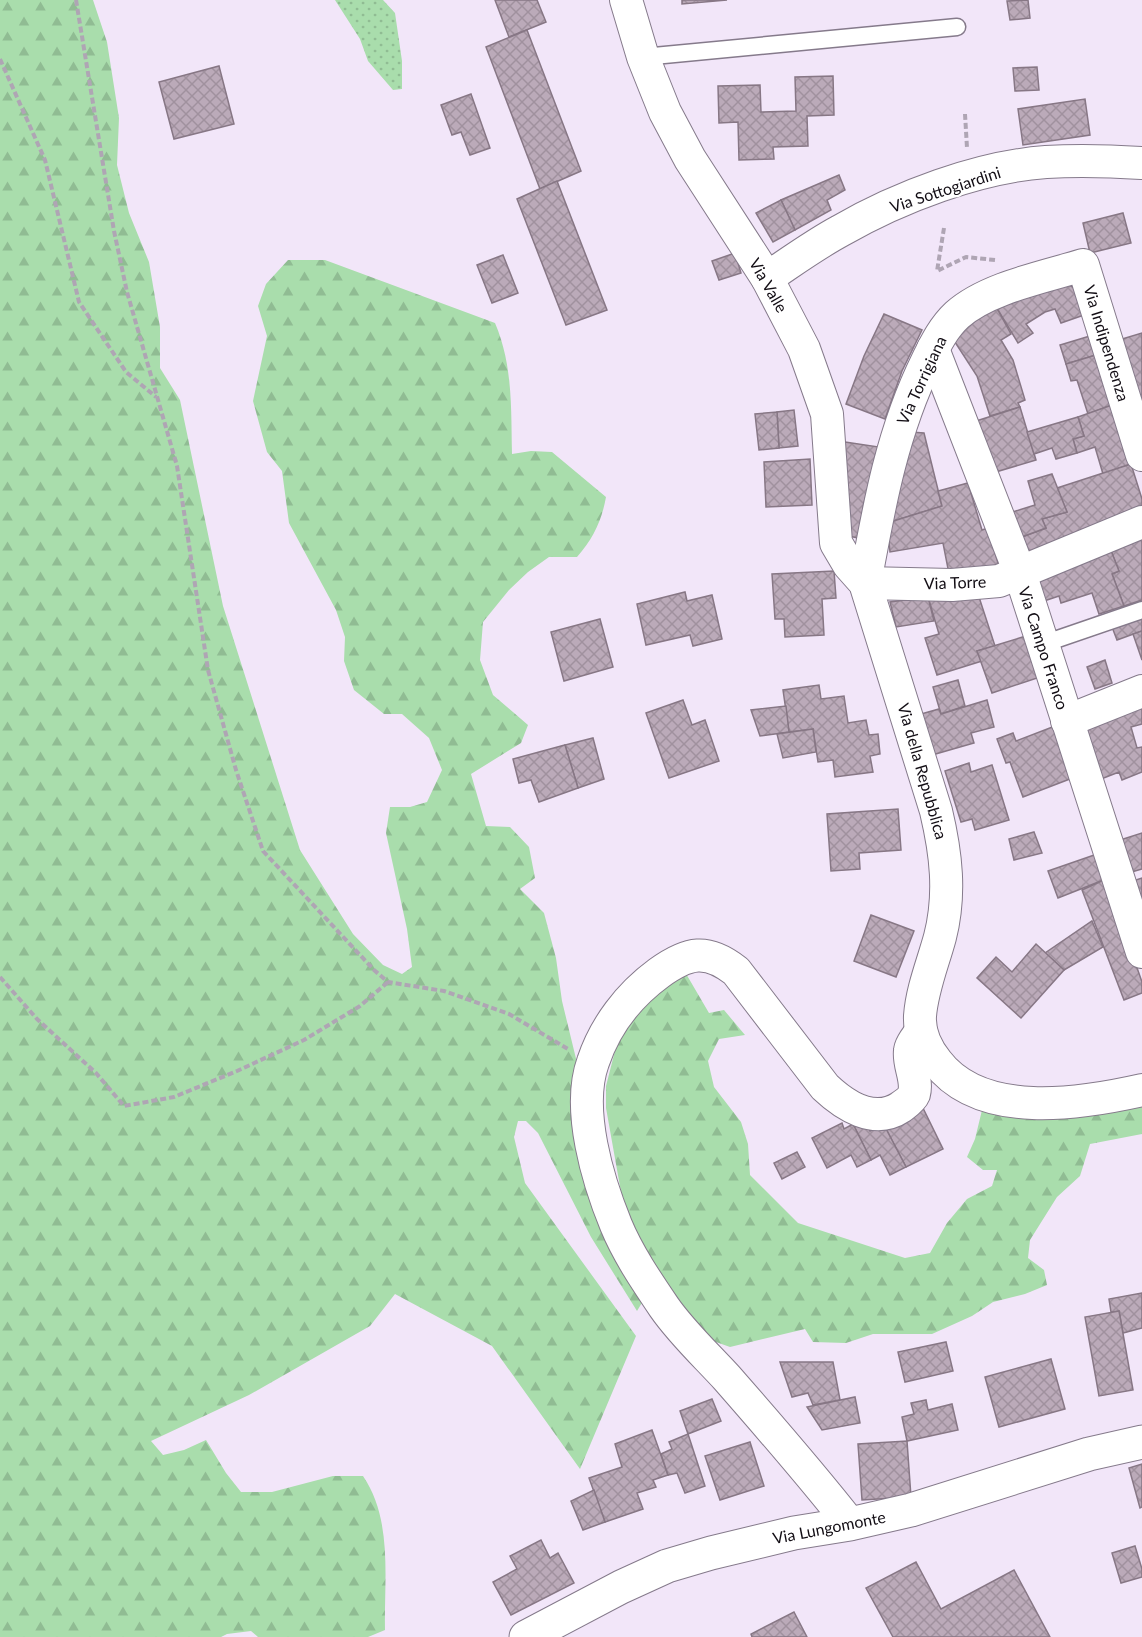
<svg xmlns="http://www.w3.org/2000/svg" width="1142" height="1637" font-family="Lato,sans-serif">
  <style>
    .grass { fill: url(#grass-dots) }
    .forest { fill: url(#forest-firs) }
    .building { fill: url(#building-cross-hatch); stroke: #877785; stroke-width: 1.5 }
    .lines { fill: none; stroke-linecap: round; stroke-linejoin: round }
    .lane-casing { stroke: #857a8b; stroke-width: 19 }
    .street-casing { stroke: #857a8b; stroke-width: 34 }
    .secondary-casing { stroke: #857a8b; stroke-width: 35 }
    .path { stroke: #afa5b4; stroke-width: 4; stroke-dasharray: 6 3; stroke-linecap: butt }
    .lane { stroke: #fff; stroke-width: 16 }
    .street { stroke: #fff; stroke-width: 32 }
    .secondary { stroke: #fff; stroke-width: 33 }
    .labels { text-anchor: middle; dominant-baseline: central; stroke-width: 4.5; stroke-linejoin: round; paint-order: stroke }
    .street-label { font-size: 16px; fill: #120d14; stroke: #fff }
  </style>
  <defs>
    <pattern id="grass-dots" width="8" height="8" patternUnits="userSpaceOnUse" patternTransform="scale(1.5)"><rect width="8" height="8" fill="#a9ddac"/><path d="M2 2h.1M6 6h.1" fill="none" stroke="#90bc93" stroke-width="1.8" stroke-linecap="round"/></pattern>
    <pattern id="forest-firs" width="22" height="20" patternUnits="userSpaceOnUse" patternTransform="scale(1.5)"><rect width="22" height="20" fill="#a9ddac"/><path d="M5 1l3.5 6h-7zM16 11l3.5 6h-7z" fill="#90bc93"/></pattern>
    <pattern id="building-cross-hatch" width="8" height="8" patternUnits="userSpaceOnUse" patternTransform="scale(1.5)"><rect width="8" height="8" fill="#bbaab9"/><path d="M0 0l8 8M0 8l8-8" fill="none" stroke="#a0919e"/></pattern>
  </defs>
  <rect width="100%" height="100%" fill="#f2e6f9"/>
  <polygon class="grass" points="335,0 383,0 395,13 402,61 402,89 393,90 368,61 360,39"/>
  <g class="forest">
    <path d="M0,0h93l14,42 12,76 -2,47 12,48 20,49 11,65v41l20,32 43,206 77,244 53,84 30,31 19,9 10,-7 -5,-38 -21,-96 4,-26h20l17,-5 15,-32 -13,-32 -27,-24h-18l-30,-24 -10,-29 1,-24 -9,-27 -47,-87 -7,-52 -15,-19 -14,-51 14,-65 -9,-30 8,-22 22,-24h37l170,63c18,42 16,86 17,131l19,-3 21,1 54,45c-4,23 -13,42 -29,60h-28l-21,15 -19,18 -26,32 -3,38 13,35 35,30 -7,18 -50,31 15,52 24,1 19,20 6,31 -15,11 24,24 12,45 6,43 17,70 64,230 -6,10 -46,-74 -53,-104 -12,-12h-8l-4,16 11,46 111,153 -56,133 -88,-123 -97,-52 -25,32 -121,69 -98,46 12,14 21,-5 22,-10 20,33 15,19h31l61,-16h30c30,44 21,103 22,154l-17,7h-110l-7,-6 -24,3 -6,3h-221z"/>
    <polygon points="685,972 709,1013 724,1010 745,1035 719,1039 708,1061 714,1087 741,1122 748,1144 750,1175 798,1223 905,1258 930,1253 947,1223 967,1199 992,1186 997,1170 983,1170 967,1157 975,1139 983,1106 1142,1100 1142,1134 1090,1144 1080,1176 1057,1197 1030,1240 1028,1258 1044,1270 1047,1285 1025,1294 993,1302 972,1316 932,1334 873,1334 846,1343 813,1342 805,1329 730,1347 702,1337 679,1311 638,1238 621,1192 606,1108 606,1086 617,1043 639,1004"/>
  </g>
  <g class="building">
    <polygon points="495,0 537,0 546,22 509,37"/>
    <polygon points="682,0 727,0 682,4"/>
    <polygon points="1028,0 1030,18 1010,20 1007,1"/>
    <polygon points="527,30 581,171 540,189 486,47"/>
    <polygon points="219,66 234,124 174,139 159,82"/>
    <polygon points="1037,67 1039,90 1015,91 1013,68"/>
    <polygon points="833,76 834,115 807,116 808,146 773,147 774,159 739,160 738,122 719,123 718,86 760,85 761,112 796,111 795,77"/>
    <polygon points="471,94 490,148 470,155 461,132 452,135 441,105"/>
    <polygon points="1085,99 1090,135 1023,145 1018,109"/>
    <polygon points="839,175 845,190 827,200 831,210 795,230 781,200"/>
    <polygon points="557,181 607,310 566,325 517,199"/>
    <polygon points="781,200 795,230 773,242 756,213"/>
    <polygon points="1123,213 1131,243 1090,253 1083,223"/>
    <polygon points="735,253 741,273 719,280 712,261"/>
    <polygon points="503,255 518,293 492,303 477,265"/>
    <polygon points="1065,282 1075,289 1084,315 1061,323 1055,309 1045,312 1026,324 1033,333 1018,343 995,305"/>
    <polygon points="995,305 1011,334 1001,340 1013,360 1025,400 1018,403 1020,407 990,416 977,376 951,336"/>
    <polygon points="884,314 922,330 902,371 885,419 846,404 864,356"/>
    <polygon points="1142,333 1142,434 1122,339"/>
    <polygon points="1090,336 1096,355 1066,364 1060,345"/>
    <polygon points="1096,355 1112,405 1088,414 1077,380 1071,381 1066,364"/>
    <polygon points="1112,405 1131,464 1103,474 1095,447 1077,453 1073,439 1084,436 1078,417"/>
    <polygon points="1020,407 1036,460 989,474 973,422"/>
    <polygon points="794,410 798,446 779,448 777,412"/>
    <polygon points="777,412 779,448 759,450 755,414"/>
    <polygon points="1078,417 1084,436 1073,439 1077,453 1056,459 1052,448 1034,454 1027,432"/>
    <polygon points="910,432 924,433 942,506 887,523"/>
    <polygon points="845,442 879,447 864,503 858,538 844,535"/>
    <polygon points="810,459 812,505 766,507 764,462"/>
    <polygon points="1131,464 1142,499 1142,512 1017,562 1011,541 1046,528 1042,519 1067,512 1057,488"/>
    <polygon points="1052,474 1067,512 1042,519 1046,528 1011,541 1003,515 1035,505 1028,481"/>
    <polygon points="968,483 982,530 988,528 1000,570 950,579 943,543 890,552 887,523 942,506 938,491"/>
    <polygon points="1142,530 1142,600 1124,606 1112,574 1119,571 1108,543"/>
    <polygon points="1108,543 1119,571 1112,574 1124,606 1099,614 1092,593 1061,603 1059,596 1032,605 1023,577"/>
    <polygon points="834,571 836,598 822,599 824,635 785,637 784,619 775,619 772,574"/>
    <polygon points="685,592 687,601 712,595 722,639 693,646 690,635 646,645 637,604"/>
    <polygon points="978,594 995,646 977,651 982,661 937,675 925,638 939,634 928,597"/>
    <polygon points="928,597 934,621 896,627 890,602"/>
    <polygon points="1142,616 1142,631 1117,640 1112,627"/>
    <polygon points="600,619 613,667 564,681 551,632"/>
    <polygon points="1142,631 1142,660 1133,634"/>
    <polygon points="1026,636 1040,677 992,693 977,651"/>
    <polygon points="1105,660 1112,683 1095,689 1087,667"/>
    <polygon points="958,680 965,706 941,714 933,687"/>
    <polygon points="819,685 821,699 844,696 848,723 866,720 869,735 878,734 880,754 870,756 873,772 835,777 833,760 818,762 813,729 789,732 783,690"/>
    <polygon points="1142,698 1142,724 1131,727 1137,748 1142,747 1142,772 1122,780 1119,772 1096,781 1077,725"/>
    <polygon points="683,700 692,725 705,720 719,761 669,778 646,713"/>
    <polygon points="987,700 994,727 971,733 974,743 932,755 921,714 939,709 941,714"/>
    <polygon points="786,706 789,732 760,736 751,710"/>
    <polygon points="1055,726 1075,777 1023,797 1010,762 1006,763 997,739 1013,733 1016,741"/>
    <polygon points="813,729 816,752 783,758 777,734"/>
    <polygon points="593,738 604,779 578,788 565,745"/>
    <polygon points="565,745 578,788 539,802 531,780 519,783 513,759"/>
    <polygon points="969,763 971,772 992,765 1009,820 975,830 972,819 961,822 945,771"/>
    <polygon points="898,809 901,850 859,853 860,869 831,871 827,814"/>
    <polygon points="1034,832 1042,853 1014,860 1009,839"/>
    <polygon points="1142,833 1142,869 1128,873 1117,841"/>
    <polygon points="1100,853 1106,879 1058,898 1048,871"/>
    <polygon points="1142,878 1142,917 1130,882"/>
    <polygon points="1106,879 1142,982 1142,993 1124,1000 1082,890"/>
    <polygon points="871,915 914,931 896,977 854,961"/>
    <polygon points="1092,921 1103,947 1064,970 1045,953"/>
    <polygon points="1036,944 1064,970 1021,1018 977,978 996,957 1012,972"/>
    <polygon points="922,1106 943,1149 906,1167 884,1125"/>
    <polygon points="864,1119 870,1131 884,1125 906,1167 890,1175 880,1155 871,1160 853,1124"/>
    <polygon points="842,1123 844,1129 853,1124 871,1160 857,1167 851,1155 827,1168 812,1138"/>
    <polygon points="797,1152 805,1167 782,1179 774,1163"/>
    <polygon points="1142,1293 1142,1328 1123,1333 1119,1311 1111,1312 1109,1299"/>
    <polygon points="1119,1311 1133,1390 1099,1396 1085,1317"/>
    <polygon points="946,1342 953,1371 905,1382 898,1352"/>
    <polygon points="1051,1359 1065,1409 999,1427 985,1377"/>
    <polygon points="780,1362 833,1362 840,1400 813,1405 808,1393 792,1397"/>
    <polygon points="855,1397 860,1423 822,1430 807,1407"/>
    <polygon points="712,1399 721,1421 688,1434 680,1411"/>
    <polygon points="926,1400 928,1410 952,1404 958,1430 907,1441 902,1417 914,1414 911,1403"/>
    <polygon points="652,1430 668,1475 653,1480 656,1487 637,1493 643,1509 605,1522 589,1478 622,1467 615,1444"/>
    <polygon points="688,1434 705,1486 685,1493 677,1473 668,1475 661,1454 672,1449 669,1442"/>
    <polygon points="907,1441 911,1497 862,1500 858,1444"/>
    <polygon points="750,1442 764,1486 720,1500 705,1456"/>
    <polygon points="1142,1464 1142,1507 1140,1508 1129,1468"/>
    <polygon points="594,1490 605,1522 583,1530 571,1501"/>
    <polygon points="541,1540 550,1558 558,1553 574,1583 511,1615 493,1582 517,1569 510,1556"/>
    <polygon points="1135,1546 1142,1569 1142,1577 1121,1583 1112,1553"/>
    <polygon points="916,1562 941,1609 1014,1570 1050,1637 893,1637 866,1588"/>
    <polygon points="794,1612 807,1637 752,1637 751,1634"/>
  </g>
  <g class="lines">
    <defs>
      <g id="lane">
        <polyline points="643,57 957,27"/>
        <polyline points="1043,644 1142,610"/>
      </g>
      <g id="street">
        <path d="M626,0l17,57 22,55 25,47 77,119 37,71 23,65 9,129 13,22 16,18 71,228c10,42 15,83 4,126 -7,26 -18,52 -20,79 -1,18 6,32 17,46 44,58 143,42 205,28"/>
        <path d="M767,278c24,-16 47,-33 73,-47 59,-34 138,-64 206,-69 31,-2 65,-1 96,1"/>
        <polyline points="933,349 1020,573 1142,952"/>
        <path d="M865,583c14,-77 27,-151 62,-222 8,-16 16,-33 30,-46 30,-27 87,-38 126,-50l59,190"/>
        <polyline points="865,583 952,585 999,581 1142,522"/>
        <polyline points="1067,721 1142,691"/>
        <path d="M850,1524c-39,-50 -81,-98 -123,-146 -21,-23 -45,-45 -63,-71 -17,-25 -36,-53 -48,-82 -18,-44 -40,-116 -23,-163 12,-36 36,-67 66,-89 29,-21 48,-25 77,-2l89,116c19,18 49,38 76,20 4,-3 11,-8 13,-13 4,-15 -6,-29 -4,-43 0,-6 8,-15 11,-20"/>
      </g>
      <polyline id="secondary" points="526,1637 621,1587 667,1566 711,1553 794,1533 850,1524 911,1510 1089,1454 1142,1442"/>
    </defs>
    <use href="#lane" class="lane-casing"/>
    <use href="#street" class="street-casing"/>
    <use href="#secondary" class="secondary-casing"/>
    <g class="path">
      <polyline points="76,0 114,231 127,292 177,466 208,670 236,770 263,851 374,970 388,982 444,991 509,1014 568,1049"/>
      <polyline points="0,59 45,160 79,302 126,372 156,397"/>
      <polyline points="965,114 967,148"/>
      <polyline points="944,228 937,271 966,257 995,260"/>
      <polyline points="0,977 37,1019 96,1073 124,1106 174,1097 237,1071 304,1040 360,1006 388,982"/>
    </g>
    <use href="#lane" class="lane"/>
    <use href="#street" class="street"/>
    <use href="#secondary" class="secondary"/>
  </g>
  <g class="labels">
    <g class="street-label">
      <text transform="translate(945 189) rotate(-18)">Via Sottogiardini</text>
      <text transform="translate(769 285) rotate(60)">Via Valle</text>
      <text transform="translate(1107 343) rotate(73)">Via Indipendenza</text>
      <text transform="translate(921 380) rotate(-65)">Via Torrigiana</text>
      <text transform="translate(955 582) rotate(-2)">Via Torre</text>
      <text transform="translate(1044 648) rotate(72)">Via Campo Franco</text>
      <text transform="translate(923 771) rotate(74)">Via della Repubblica</text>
      <text transform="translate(829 1527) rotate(-11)">Via Lungomonte</text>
    </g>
  </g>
</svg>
